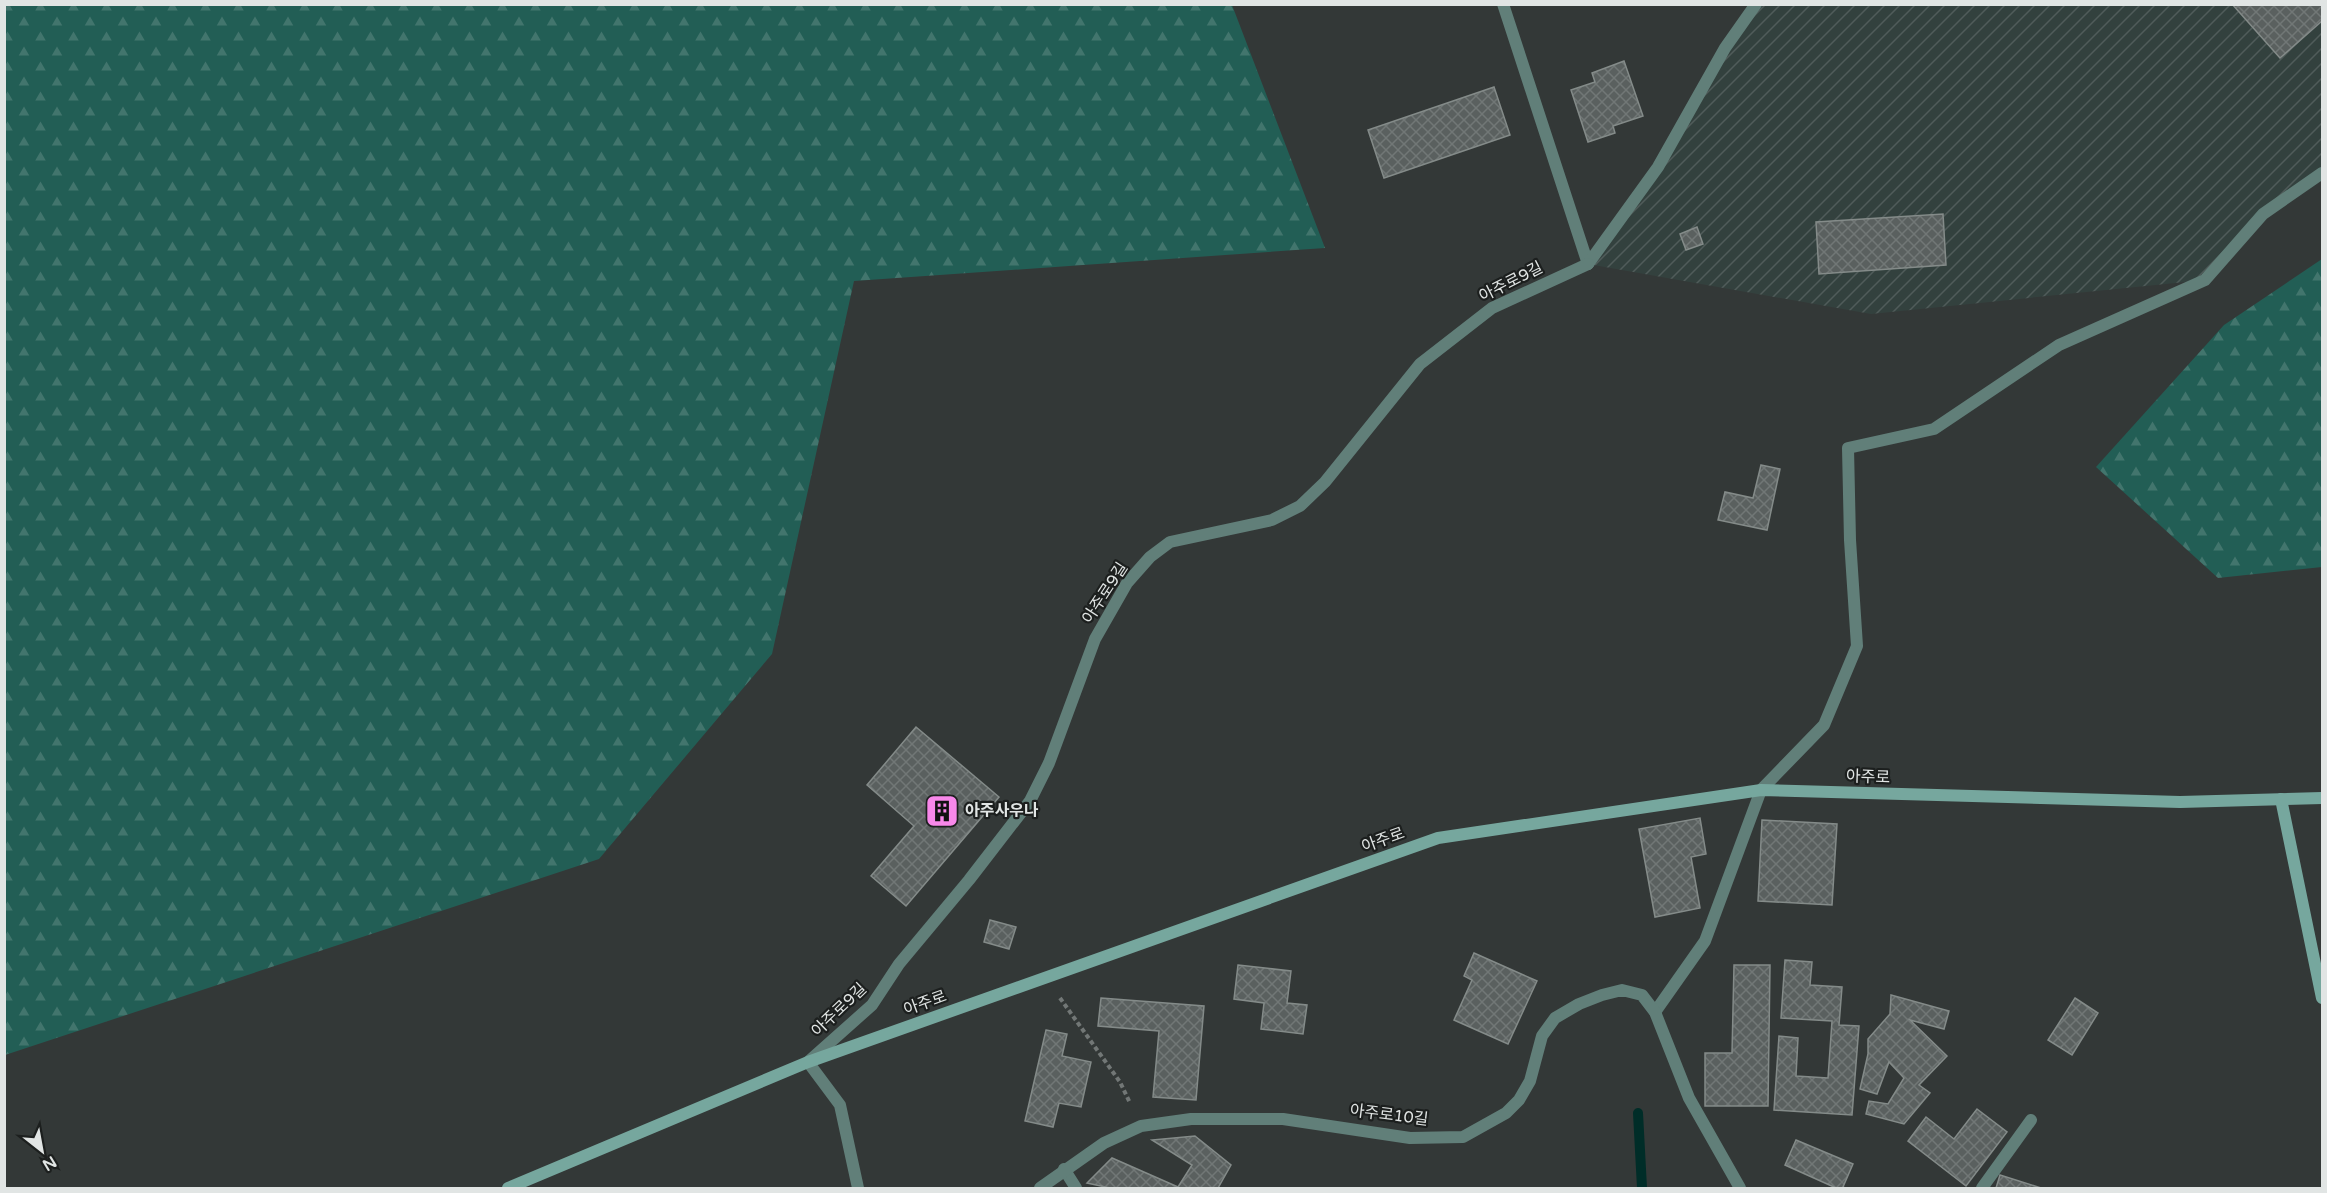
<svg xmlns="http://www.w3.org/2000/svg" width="2327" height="1193" font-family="'Varela Round','Noto Sans KR',sans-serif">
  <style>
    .industrial { fill: url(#industrial-furrows) }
    .forest { fill: url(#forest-firs) }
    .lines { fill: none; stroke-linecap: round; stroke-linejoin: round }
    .stream { stroke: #002d28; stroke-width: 10 }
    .building { fill: url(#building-cross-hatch); stroke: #848b89; stroke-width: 1.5 }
    .path { stroke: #727776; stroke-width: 4; stroke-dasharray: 4.5 3; stroke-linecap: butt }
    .lane { stroke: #617f79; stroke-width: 12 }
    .street { stroke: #617f79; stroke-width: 12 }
    .secondary { stroke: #76a79e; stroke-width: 12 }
    .labels { text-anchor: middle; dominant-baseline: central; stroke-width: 4.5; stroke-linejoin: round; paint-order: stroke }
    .street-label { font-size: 16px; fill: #e1e5e4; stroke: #1c1f1e }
    .poi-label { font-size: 16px; font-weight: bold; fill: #e1e5e4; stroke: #1c1f1e; text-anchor: start }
  </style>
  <defs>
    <pattern id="industrial-furrows" width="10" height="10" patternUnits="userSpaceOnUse" patternTransform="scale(1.5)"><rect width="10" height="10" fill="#33413e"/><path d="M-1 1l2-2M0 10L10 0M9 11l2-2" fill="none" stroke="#505c5a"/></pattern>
    <pattern id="forest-firs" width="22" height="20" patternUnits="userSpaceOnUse" patternTransform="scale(1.5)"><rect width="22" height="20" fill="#225e55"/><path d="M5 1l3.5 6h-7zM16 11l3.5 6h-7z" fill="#42756d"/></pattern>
    <pattern id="building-cross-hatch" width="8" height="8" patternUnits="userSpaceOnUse" patternTransform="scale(1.5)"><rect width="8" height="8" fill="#5a605f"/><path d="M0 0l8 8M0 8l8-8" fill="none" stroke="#717776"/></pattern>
  </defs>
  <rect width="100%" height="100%" fill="#333837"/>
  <polygon class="industrial" points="1756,5 2322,5 2322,173 2263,214 2205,280 1871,314 1588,264"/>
  <g class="forest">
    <polygon points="4,5 1232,5 1325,248 854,281 772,654 599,859 5,1055"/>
    <polygon points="2322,259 2322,567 2218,578 2096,467 2224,325"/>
  </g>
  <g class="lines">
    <polyline class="stream" points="1638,1113 1642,1188"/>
  </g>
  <g class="building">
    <polygon points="2232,4 2322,4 2322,21 2280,58"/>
    <polygon points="1624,61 1643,116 1613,126 1615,133 1588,142 1571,90 1595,82 1592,73"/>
    <polygon points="1494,87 1510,135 1384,178 1368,130"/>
    <polygon points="1943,214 1946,265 1819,274 1816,222"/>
    <polygon points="1697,227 1703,244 1686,250 1680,234"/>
    <polygon points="1761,465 1780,469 1767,530 1718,520 1725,492 1753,498"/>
    <polygon points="916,727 999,797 906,906 871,876 914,826 867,785"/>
    <polygon points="1700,818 1706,854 1691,857 1700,908 1655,917 1639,829"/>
    <polygon points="1762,820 1837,824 1832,905 1758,901"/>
    <polygon points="990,920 1016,927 1009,949 984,942"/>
    <polygon points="1474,953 1537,981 1508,1044 1454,1020 1472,980 1464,976"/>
    <polygon points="1785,960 1812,962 1810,985 1842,987 1839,1025 1859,1026 1852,1115 1774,1110 1779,1036 1798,1038 1796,1076 1828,1078 1832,1021 1781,1018"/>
    <polygon points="1238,965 1291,971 1287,1003 1307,1005 1303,1034 1261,1029 1264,1003 1234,999"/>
    <polygon points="1734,965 1770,965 1768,1106 1705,1106 1705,1053 1732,1053"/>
    <polygon points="1891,995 1949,1011 1944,1029 1910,1020 1947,1056 1919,1085 1930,1093 1904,1124 1866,1114 1869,1101 1888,1104 1904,1078 1889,1062 1877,1094 1860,1089 1868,1054 1868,1039 1890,1014"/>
    <polygon points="1101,998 1204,1006 1196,1100 1153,1097 1159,1031 1098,1026"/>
    <polygon points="2075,998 2098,1013 2072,1055 2048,1040"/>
    <polygon points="1046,1030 1067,1034 1062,1056 1091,1062 1081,1107 1059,1103 1053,1127 1025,1121"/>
    <polygon points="1977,1109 2007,1132 1966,1186 1908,1141 1926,1117 1954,1139"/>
    <polygon points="1195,1136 1231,1165 1218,1188 1110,1188 1087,1183 1112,1158 1178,1187 1192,1165 1152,1140"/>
    <polygon points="1796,1140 1853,1164 1843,1187 1845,1188 1836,1188 1785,1165"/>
    <polygon points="2000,1175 2041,1188 1996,1188"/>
  </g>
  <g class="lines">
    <polyline class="path" points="1060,998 1120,1082 1130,1103"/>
    <g class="lane">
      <polyline points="1655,1012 1705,941 1761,790 1824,725 1857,646 1850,540 1848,448 1934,429 2059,345 2205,280 2263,214 2322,173"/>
      <polyline points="1064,1169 1076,1188"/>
      <polyline points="1982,1188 2031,1120"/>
    </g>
    <g class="street">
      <polyline points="1503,4 1588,264"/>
      <polyline points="1588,264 1658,167 1725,48 1756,4"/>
      <polyline points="858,1188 840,1105 808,1062 872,1005 899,964 969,880 1030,801 1049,763 1095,639 1127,583 1150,557 1170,542 1272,520 1300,506 1325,482 1420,364 1492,308 1588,264"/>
      <polyline points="1040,1188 1104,1143 1141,1126 1191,1119 1283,1119 1410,1138 1463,1137 1506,1113 1519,1100 1530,1081 1542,1036 1555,1018 1579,1004 1602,995 1622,990 1642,995 1655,1012 1689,1098 1740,1188"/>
    </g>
    <g class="secondary">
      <polyline points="2281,799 2322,998"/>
      <polyline points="508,1188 808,1062 1438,838 1761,790 2180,802 2322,798"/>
    </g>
  </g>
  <defs>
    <symbol id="building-square" viewBox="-11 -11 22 22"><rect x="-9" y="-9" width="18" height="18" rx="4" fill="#f888ea" stroke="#1c1f1e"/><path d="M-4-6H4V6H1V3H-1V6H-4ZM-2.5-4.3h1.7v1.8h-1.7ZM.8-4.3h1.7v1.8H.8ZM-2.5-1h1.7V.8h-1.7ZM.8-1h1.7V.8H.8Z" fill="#111"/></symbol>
  </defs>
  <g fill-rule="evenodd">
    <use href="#building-square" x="923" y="792" width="38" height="38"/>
  </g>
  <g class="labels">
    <g class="street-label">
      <text transform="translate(1511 282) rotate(-27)">아주로9길</text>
      <text transform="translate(1105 593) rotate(-57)">아주로9길</text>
      <text transform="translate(1868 777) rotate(2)">아주로</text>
      <text transform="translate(1383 840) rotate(-20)">아주로</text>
      <text transform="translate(925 1003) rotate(-20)">아주로</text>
      <text transform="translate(839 1010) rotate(-44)">아주로9길</text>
      <text transform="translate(1389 1115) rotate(7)">아주로10길</text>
    </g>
    <g class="poi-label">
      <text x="965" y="811">아주사우나</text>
    </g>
  </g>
  <rect width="2327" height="1193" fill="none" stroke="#e1e5e4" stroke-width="12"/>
  <g transform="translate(42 1151) rotate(149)" stroke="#1c1f1e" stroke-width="4.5" paint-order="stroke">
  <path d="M0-4.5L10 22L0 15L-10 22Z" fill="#e1e5e4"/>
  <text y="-9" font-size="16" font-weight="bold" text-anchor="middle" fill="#e1e5e4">N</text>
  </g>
</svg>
